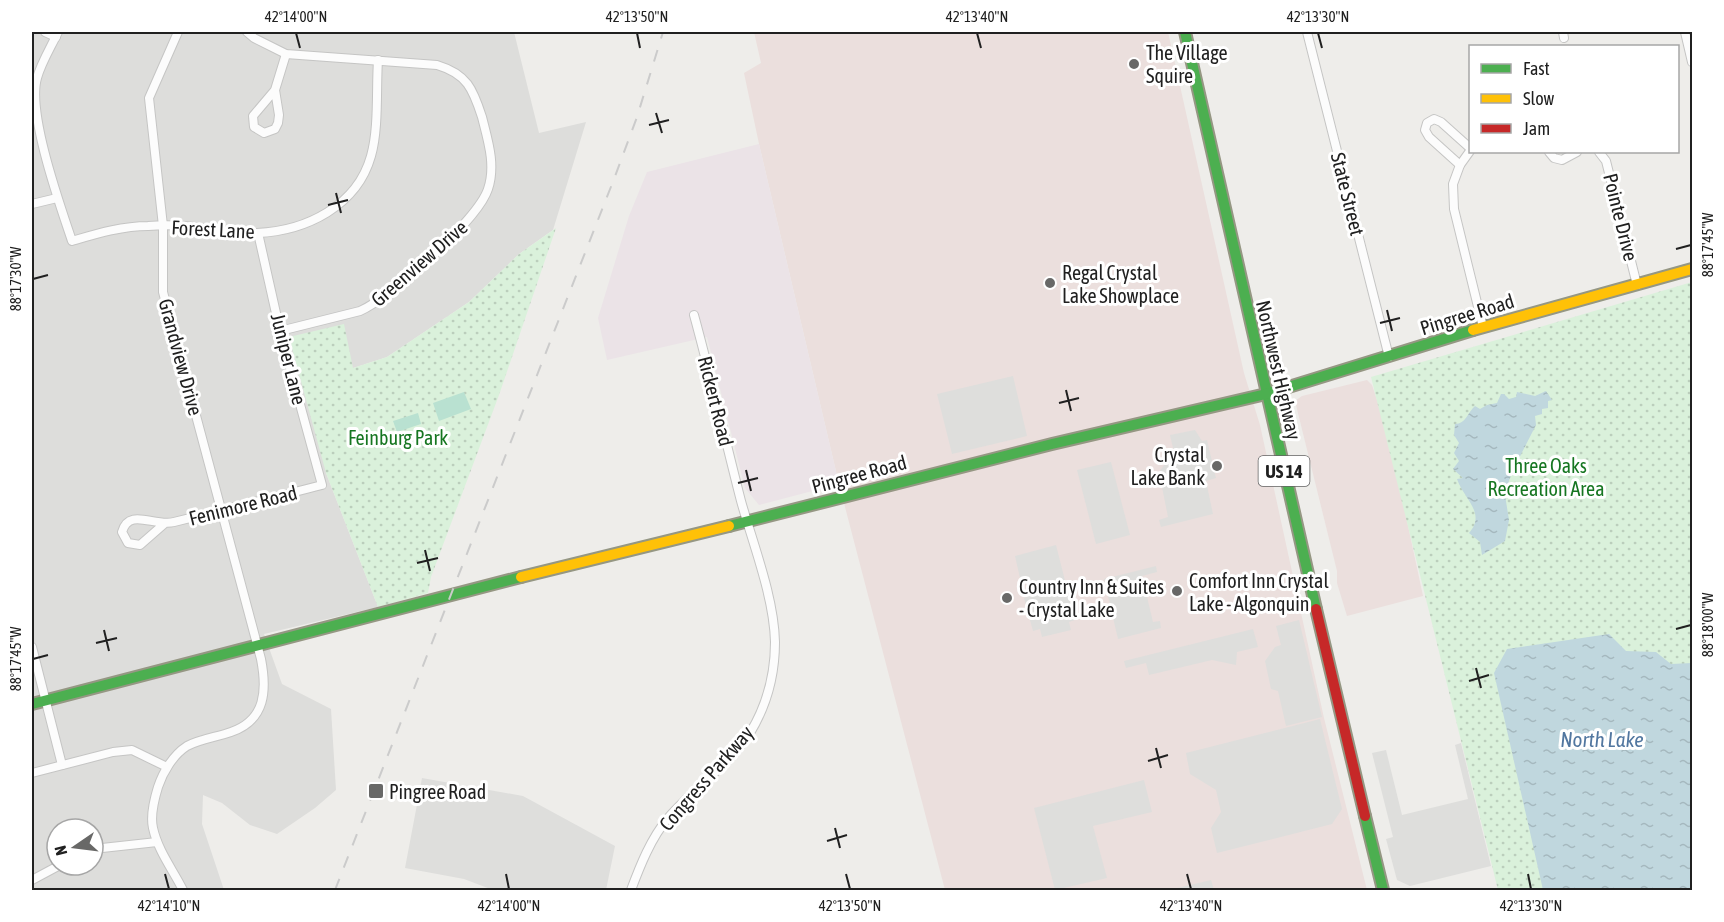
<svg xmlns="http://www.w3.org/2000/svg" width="1724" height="922" font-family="'Asap Condensed',sans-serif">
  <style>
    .residential { fill: #dddddb; fill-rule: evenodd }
    .commercial { fill: #ebdfdd }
    .industrial { fill: #ebe3e7 }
    .park { fill: url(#park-dots) }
    .pitch { fill: #b9e1d1 }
    .parking { fill: #dededc }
    .water { fill: url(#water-ripples) }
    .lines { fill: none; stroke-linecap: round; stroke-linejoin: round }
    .street-casing { stroke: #c5c5c4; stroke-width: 10 }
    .fast-casing { stroke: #959783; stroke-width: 14 }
    .slow-casing { stroke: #959783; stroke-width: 14 }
    .jam-casing { stroke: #959783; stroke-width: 14 }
    .street { stroke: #fcfcfc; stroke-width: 8 }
    .fast { stroke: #4caf50; stroke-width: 10 }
    .slow { stroke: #ffc107; stroke-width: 10 }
    .jam { stroke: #c62828; stroke-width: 10 }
    .rail { stroke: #cbcbcb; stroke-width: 2; stroke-dasharray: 12 12; stroke-linecap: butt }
    .ticks { fill: none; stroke: #202020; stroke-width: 2 }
    .poi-dot { fill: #686867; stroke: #fff; stroke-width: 2 }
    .labels { text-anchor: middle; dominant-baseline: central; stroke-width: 6; stroke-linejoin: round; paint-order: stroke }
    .shield { fill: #fff; stroke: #636363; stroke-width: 1.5 }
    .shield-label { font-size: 18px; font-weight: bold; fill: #202020 }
    .poi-label { font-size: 20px; fill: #202020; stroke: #fff; text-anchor: start }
    .street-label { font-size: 20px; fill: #202020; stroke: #fff }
    .park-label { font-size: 20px; fill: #167621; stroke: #fff }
    .water-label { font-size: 21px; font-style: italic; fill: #5277a0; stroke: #fff }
    .neatline { fill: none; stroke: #202020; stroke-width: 2 }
    .ticks-label { font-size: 15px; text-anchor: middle; fill: #202020 }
  </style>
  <defs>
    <pattern id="park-dots" width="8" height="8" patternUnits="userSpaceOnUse" patternTransform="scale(1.5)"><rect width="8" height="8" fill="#daf1db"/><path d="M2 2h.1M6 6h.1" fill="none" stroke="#bbcebc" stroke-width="1.8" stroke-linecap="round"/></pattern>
    <pattern id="water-ripples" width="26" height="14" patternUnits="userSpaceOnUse" patternTransform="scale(1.5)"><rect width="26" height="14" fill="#c0d7de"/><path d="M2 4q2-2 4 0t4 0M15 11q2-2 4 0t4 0" fill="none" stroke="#a5b8be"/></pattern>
  </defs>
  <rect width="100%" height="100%" fill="#eeedea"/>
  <path class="residential" d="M32,32h482l25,101 47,-11 -33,108 -34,24 -50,48 -82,55 -34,11 -27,105 52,134 -114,27 18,50 49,25 5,81 -21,18 -38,26 -27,-9 -28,-22 -19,-8 -1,29 22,66h-192zM57,829h36v36h-36z"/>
  <g class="commercial">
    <polygon points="754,32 1168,32 1244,373 1260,425 1324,718 1367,890 945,890 839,484 759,144 744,73 761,63"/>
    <polygon points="1367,380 1372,385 1379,406 1404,507 1423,596 1347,616 1337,583 1337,571 1295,401 1302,396"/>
  </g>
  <polygon class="industrial" points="759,144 839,484 759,505 745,488 707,337 607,360 598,318 629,216 647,172"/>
  <g class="park">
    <polygon points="556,228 499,395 431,577 428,593 378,607 326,473 289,337 344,324 353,368 387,357 469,302 519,254"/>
    <polygon points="1692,282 1692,890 1498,890 1371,377"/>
  </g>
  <g class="pitch">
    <polygon points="464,392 471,409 439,421 433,403"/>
    <polygon points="418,413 421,424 397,432 393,421"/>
  </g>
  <g class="parking">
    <polygon points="1013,376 1027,436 952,454 937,394"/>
    <polygon points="1195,430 1202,441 1207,440 1216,478 1206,481 1213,514 1161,527 1159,520 1168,517 1159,472 1174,452 1170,435"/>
    <polygon points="1111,462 1130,535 1096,544 1077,470"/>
    <polygon points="1056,545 1075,620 1069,622 1071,630 1042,637 1040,629 1033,631 1024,598 1030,596 1026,577 1020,578 1015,556"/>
    <polygon points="1156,566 1157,572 1142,576 1153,622 1160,621 1161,628 1118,639 1104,579"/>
    <polygon points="1299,620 1322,717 1286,726 1278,691 1271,689 1265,661 1275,647 1281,645 1276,626"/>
    <polygon points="1253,629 1258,647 1237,652 1236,665 1212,660 1149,675 1146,663 1126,668 1124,661"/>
    <polygon points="1320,719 1342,809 1332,824 1217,853 1211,828 1221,812 1216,790 1190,774 1186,753"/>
    <polygon points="1461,743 1491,866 1410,886 1397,880 1386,839 1393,837 1372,753 1386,750 1402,815 1468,799 1455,745"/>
    <polygon points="422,778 523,796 615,846 606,890 493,890 464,879 405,868"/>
    <polygon points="1144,780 1152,812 1093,826 1107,878 1055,890 1034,808"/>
    <polygon points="1211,880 1214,890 1169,890"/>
  </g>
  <g class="water">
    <path d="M1546,391l6,9 -4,1v7l-6,1v5l-7,2 1,9 -25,49 -6,21 4,25 -4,21 -23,14 -2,-13 -11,-9c18,-20 -6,-35 -12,-54l6,-1 -10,-9 6,-8 -5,-8 5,-10 -5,-8 1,-11c11,0 13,-12 20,-18l5,3 7,-4 10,-2 4,-9h3l5,5 7,-2 1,-5 18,4z"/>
    <polygon points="1609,634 1626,651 1656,652 1671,664 1692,663 1692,890 1543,890 1494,673 1507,649"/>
  </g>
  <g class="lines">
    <defs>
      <g id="street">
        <polyline points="45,32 56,37"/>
        <path d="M58,32c-7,15 -17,31 -21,46 -10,35 23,127 35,163 24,-7 50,-15 76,-15 12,-1 25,-1 36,0 25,2 49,8 73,7 49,-2 100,-27 114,-77 8,-28 5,-66 7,-96"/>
        <path d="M178,32l-29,66 14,128v66l98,367c6,31 5,61 -30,73 -14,5 -31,7 -44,14 -14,9 -24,26 -29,41 -4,13 -8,28 -5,41 5,23 20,42 30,62"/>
        <path d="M247,32l7,6 32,16 151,11c30,9 36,24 45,52 6,24 14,48 6,72 -10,31 -98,109 -128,122l-80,20"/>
        <polyline points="1307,32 1389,357"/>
        <polyline points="1563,32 1564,38"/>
        <polyline points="1685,32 1692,62"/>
        <polyline points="275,90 279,115 278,123 275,129 264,133 254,127 253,116 275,90 286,54"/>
        <polyline points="1470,151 1460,165 1453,184 1454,209 1483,327"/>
        <polyline points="1549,152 1554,158 1562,160 1577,152"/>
        <polyline points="1599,152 1606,161 1637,285"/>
        <polyline points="1460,165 1429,137 1425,130 1427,123 1434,119 1441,122 1470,148"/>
        <polyline points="32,204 57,198"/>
        <path d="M164,524l-24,21 -12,-2 -6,-11c7,-25 32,-5 52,-10 49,-12 98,-24 148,-37l-42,-154 -22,-98"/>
        <polyline points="32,647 62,765"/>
        <polyline points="32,773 113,752 132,750 167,767"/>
        <polyline points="93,849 157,842"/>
        <polyline points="32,880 60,865"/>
        <path d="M631,890c9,-24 20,-52 37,-72 26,-30 60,-52 82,-85 17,-28 25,-59 25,-91 -1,-45 -22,-98 -34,-141 -16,-62 -30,-124 -47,-186"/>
      </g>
      <g id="fast">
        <polyline points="1185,32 1316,609"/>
        <polyline points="729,526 1052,444 1266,394 1473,330"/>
        <polyline points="32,704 521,577"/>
        <polyline points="1365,816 1383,890"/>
      </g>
      <g id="slow">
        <polyline points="1473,330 1692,269"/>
        <polyline points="521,577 729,526"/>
      </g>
      <polyline id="jam" points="1316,609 1365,816"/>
    </defs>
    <use href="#street" class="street-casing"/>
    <use href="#fast" class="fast-casing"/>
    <use href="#slow" class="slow-casing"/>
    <use href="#jam" class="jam-casing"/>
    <use href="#street" class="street"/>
    <use href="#fast" class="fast"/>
    <use href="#slow" class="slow"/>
    <use href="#jam" class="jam"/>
    <polyline class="rail" points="335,890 614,179 637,117 663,32"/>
  </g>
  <path class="ticks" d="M296,33l4,15M637,33l3,15M977,33l4,15M1318,33l4,15M656,113l6,20M649,125l20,-5M336,193l5,20M328,205l20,-5M1676,249l15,-4M33,279l15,-4M1387,310l5,21M1380,323l20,-5M1066,390l5,21M1059,403l20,-5M746,470l5,21M738,483l20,-5M425,550l5,21M417,563l21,-5M1676,629l15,-4M104,630l5,21M96,643l21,-5M33,659l15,-4M1476,668l5,20M1469,681l20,-6M1156,748l5,20M1148,761l20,-6M835,828l5,20M827,841l20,-6M165,874l4,15M506,874l3,15M846,874l4,15M1187,874l4,15M1528,874l3,15"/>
  <g class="poi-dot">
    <circle cx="1134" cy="64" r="6"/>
    <circle cx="1050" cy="283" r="6"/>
    <circle cx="1217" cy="466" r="6"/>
    <circle cx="1177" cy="591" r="6"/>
    <circle cx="1007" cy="598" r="6"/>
    <rect x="368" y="783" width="16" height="16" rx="3"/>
  </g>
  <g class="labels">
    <rect class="shield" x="1258.5" y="456" width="51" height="30" rx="4.5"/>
    <g class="shield-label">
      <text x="1284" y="471">US 14</text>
    </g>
    <g class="poi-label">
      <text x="1146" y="52">The Village<tspan x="1146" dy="23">Squire</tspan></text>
      <text x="1062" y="272">Regal Crystal<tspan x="1062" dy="23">Lake Showplace</tspan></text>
      <text x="1205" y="454" text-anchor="end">Crystal<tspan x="1205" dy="23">Lake Bank</tspan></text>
      <text x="1189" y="580">Comfort Inn Crystal<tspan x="1189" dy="23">Lake - Algonquin</tspan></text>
      <text x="1019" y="586">Country Inn &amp; Suites<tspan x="1019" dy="23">- Crystal Lake</tspan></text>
      <text x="389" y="791">Pingree Road</text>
    </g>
    <g class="street-label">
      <text transform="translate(1348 194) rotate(76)">State Street</text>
      <text transform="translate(1621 217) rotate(76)">Pointe Drive</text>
      <text transform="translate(213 229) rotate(3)">Forest Lane</text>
      <text transform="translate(419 263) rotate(-41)">Greenview Drive</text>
      <text transform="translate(1467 314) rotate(-17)">Pingree Road</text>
      <text transform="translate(181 357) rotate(75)">Grandview Drive</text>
      <text transform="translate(289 359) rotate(76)">Juniper Lane</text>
      <text transform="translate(1279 370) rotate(77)">Northwest Highway</text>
      <text transform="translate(716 401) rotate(76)">Rickert Road</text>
      <text transform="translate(859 474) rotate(-15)">Pingree Road</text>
      <text transform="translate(243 505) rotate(-14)">Fenimore Road</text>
      <text transform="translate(706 778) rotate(-49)">Congress Parkway</text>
    </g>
    <g class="park-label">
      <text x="398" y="437">Feinburg Park</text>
      <text x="1546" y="465">Three Oaks<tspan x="1546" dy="23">Recreation Area</tspan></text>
    </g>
    <g class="water-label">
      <text x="1602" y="739">North Lake</text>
    </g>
  </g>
  <rect width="1724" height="922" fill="none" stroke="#ffffff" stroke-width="66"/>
  <rect x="1469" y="45" width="210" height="108" fill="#ffffff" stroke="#a6a6a6" stroke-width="1.5"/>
  <rect x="1481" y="64" width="30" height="9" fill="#4caf50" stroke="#a6a6a6" stroke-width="1.5"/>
  <text x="1523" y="75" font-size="18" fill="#202020">Fast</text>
  <rect x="1481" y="94" width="30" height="9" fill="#ffc107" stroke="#a6a6a6" stroke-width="1.5"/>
  <text x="1523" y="105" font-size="18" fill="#202020">Slow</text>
  <rect x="1481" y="124" width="30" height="9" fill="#c62828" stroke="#a6a6a6" stroke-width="1.5"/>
  <text x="1523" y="135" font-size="18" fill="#202020">Jam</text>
  <g transform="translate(75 847) rotate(256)"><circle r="28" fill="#ffffff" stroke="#a6a6a6" stroke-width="1.5"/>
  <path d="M0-4.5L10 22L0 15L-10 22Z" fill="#686867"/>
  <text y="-9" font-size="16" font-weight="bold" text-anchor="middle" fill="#202020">N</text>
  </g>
  <rect x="33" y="33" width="1658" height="856" class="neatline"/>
  <g class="ticks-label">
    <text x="296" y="22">42°14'00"N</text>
    <text x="637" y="22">42°13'50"N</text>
    <text x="977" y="22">42°13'40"N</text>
    <text x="1318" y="22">42°13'30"N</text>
    <text transform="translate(1708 245) rotate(-90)" y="5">88°17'45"W</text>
    <text transform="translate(16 279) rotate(-90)" y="5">88°17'30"W</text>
    <text transform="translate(1708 625) rotate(-90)" y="5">88°18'00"W</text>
    <text transform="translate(16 659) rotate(-90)" y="5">88°17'45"W</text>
    <text x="169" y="911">42°14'10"N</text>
    <text x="509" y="911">42°14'00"N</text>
    <text x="850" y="911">42°13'50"N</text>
    <text x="1191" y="911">42°13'40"N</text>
    <text x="1531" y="911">42°13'30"N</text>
  </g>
</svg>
